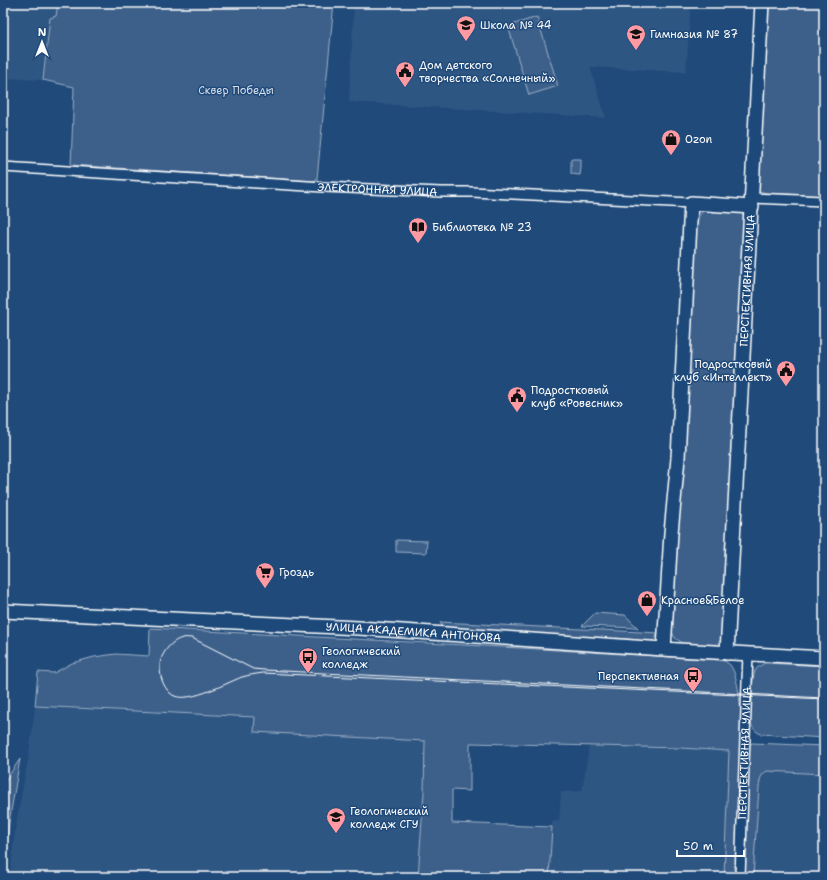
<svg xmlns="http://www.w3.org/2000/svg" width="827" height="880" font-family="'Shantell Sans',sans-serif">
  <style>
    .built { fill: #2e5683 }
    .green { fill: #3c618b; stroke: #9eb0c5 }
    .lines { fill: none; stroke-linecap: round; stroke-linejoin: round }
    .street-casing { stroke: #fff; stroke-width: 12 }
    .secondary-casing { stroke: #fff; stroke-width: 16 }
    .street { stroke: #1f4a7a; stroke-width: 9 }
    .secondary { stroke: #1f4a7a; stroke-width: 13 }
    .tram { stroke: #fff; stroke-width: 1 }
    .labels { text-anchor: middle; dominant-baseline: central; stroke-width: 3; stroke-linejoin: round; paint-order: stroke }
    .poi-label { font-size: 11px; fill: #fff; stroke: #1f4a7a; text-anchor: start }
    .park-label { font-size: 11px; fill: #d8dfe8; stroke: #1f4a7a }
    .street-label { font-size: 11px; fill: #fff; stroke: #1f4a7a }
  </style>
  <rect width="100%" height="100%" fill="#1f4a7a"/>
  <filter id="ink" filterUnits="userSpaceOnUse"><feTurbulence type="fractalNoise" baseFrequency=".025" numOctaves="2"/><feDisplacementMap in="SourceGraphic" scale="8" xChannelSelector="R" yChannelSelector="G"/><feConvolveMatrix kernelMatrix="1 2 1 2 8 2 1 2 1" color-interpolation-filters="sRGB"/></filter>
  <g filter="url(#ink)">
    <g class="built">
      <polygon points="3,3 58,3 56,16 50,18 43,80 3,78"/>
      <polygon points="354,3 691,3 686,72 590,67 606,118 349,102"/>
      <polygon points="3,654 6,659 5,691 3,701"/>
      <polygon points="35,706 255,717 255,732 425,741 424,792 418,877 10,877 15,830 29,754"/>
      <polygon points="589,746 681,748 729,751 724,877 549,877 552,821 559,821 561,792 582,791"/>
      <polygon points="753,756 824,760 824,877 748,877"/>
    </g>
    <g class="green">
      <polygon points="58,3 334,3 317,179 314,181 71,165 74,87 43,80 50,18 56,16"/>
      <polygon points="768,3 824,3 824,196 767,193 759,191 756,184"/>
      <polygon points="537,17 558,86 529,95 508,26"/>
      <polygon points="571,159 581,159 581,168 580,175 571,174"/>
      <path d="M709,208l34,2 3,4 -22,421 -4,6 -6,4 -30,-1 -9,-6 -3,-6 24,-404c1,-10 3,-16 13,-20z"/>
      <polygon points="396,540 427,541 426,553 396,552"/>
      <polygon points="595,613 625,615 638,628 582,626"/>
      <path d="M440,622l201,10 17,1c-3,9 -9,10 -17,9l-2,-2 -23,-2 -4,3 -169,-13z"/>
      <path d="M150,628l407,22 164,10c3,1 6,2 8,4 10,9 12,48 12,61l-6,152h-11l5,-126 -48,-3 -211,-5v48l-18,-1v33l100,4 -3,50h-131l6,-85 1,-51 -171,-9 1,-15 -220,-11 3,-34 16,1 18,-10 22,-6 22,-3 33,2z"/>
      <path d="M765,663l59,3v72l-63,-4c-5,-2 -9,-6 -10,-11 -2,-9 1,-43 4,-52 2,-4 6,-6 10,-8z"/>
      <path d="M752,743l72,3v28l-57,-3c-7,4 -7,9 -8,16l-6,90h-12l6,-130z"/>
      <polygon points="20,759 9,823 3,877 3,784"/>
    </g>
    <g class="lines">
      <defs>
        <g id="street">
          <path id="s1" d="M3,167l320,20 118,5h31l219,11"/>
          <polyline points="752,198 824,201"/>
          <path id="s2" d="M740,877l8,-223"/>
        </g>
        <g id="secondary">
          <path id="s3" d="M3,611l356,17 319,22 146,8"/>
          <polyline points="664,649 671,533 678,458 691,203 752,207"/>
          <path id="s4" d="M727,653l35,-650"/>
        </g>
      </defs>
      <use href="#street" class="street-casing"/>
      <use href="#secondary" class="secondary-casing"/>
      <use href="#street" class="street"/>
      <use href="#secondary" class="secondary"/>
      <path class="tram" d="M824,698l-560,-28 -11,-1 -61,-31c-3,0 -6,-1 -9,0 -12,2 -24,18 -23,29 0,10 3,19 10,26 13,14 56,-10 72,-16 7,-2 14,-3 21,-4l561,26"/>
    </g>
  </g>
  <defs>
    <symbol id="school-pin" viewBox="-11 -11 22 30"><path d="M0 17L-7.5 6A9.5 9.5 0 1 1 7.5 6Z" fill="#ff9aa2" stroke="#1f4a7a"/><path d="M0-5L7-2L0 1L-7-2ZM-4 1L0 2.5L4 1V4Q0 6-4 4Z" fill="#111"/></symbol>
    <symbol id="civic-pin" viewBox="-11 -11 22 30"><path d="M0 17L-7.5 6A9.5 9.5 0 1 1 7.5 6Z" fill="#ff9aa2" stroke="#1f4a7a"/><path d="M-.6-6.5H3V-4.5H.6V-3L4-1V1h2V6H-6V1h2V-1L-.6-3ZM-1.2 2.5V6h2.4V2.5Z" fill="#111"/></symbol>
    <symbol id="shop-pin" viewBox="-11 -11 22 30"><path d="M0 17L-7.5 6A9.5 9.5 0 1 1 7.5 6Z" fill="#ff9aa2" stroke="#1f4a7a"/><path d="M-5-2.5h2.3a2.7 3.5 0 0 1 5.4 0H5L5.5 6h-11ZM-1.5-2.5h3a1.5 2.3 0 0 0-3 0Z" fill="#111"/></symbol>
    <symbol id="library-pin" viewBox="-11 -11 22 30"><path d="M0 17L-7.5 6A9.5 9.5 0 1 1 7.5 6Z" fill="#ff9aa2" stroke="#1f4a7a"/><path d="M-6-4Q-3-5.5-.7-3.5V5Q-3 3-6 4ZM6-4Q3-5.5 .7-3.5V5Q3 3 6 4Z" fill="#111"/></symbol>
    <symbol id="supermarket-pin" viewBox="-11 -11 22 30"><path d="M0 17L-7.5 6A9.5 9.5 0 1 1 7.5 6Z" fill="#ff9aa2" stroke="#1f4a7a"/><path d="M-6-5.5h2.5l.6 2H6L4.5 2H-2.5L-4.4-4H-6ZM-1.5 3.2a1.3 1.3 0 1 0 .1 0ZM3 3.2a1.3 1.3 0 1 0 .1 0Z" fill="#111"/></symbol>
    <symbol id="bus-pin" viewBox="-11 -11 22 30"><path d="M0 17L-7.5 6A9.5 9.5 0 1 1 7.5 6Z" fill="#ff9aa2" stroke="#1f4a7a"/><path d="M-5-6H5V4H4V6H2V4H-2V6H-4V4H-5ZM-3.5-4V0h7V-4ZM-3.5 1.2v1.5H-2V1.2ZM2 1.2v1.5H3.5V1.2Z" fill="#111"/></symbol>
    <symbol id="university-pin" viewBox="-11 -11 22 30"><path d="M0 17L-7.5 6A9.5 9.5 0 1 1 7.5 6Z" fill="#ff9aa2" stroke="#1f4a7a"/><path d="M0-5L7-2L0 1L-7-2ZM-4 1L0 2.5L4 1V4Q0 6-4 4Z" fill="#111"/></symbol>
  </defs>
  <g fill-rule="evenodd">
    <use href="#school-pin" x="455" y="14" width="22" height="30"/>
    <use href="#school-pin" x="625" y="23" width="22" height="30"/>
    <use href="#civic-pin" x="394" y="60" width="22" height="30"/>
    <use href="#shop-pin" x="660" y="128" width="22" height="30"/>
    <use href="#library-pin" x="407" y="216" width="22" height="30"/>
    <use href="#civic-pin" x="775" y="359" width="22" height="30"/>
    <use href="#civic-pin" x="506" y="385" width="22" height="30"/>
    <use href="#supermarket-pin" x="254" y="561" width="22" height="30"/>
    <use href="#shop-pin" x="636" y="589" width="22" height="30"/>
    <use href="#bus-pin" x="297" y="646" width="22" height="30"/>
    <use href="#bus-pin" x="682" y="665" width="22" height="30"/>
    <use href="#university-pin" x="325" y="806" width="22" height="30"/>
  </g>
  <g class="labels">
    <g class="poi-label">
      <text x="480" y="25">Школа № 44</text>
      <text x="650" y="34">Гимназия № 87</text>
      <text x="419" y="65">Дом детского<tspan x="419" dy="13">творчества «Солнечный»</tspan></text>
      <text x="685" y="139">Ozon</text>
      <text x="432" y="227">Библиотека № 23</text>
      <text x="772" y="364" text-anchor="end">Подростковый<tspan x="772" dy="13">клуб «Интеллект»</tspan></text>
      <text x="531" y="390">Подростковый<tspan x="531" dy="13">клуб «Ровесник»</tspan></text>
      <text x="279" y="572">Гроздь</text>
      <text x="661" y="600">Красное&amp;Белое</text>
      <text x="322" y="651">Геологический<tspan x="322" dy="13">колледж</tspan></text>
      <text x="679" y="676" text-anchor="end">Перспективная</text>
      <text x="350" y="811">Геологический<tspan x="350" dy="13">колледж СГУ</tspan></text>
    </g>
    <g class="park-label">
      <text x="236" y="90">Сквер Победы</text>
    </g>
    <g class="street-label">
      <text stroke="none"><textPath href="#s1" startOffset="375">ЭЛЕКТРОННАЯ УЛИЦА</textPath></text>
      <text stroke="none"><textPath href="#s4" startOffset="373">ПЕРСПЕКТИВНАЯ УЛИЦА</textPath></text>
      <text stroke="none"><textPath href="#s3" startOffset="411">УЛИЦА АКАДЕМИКА АНТОНОВА</textPath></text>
      <text stroke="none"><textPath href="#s2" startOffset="124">ПЕРСПЕКТИВНАЯ УЛИЦА</textPath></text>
    </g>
  </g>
  <rect width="827" height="880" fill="none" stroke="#1f4a7a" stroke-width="16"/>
  <rect x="8" y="8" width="811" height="864" fill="none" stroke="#fff" stroke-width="1.5" filter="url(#ink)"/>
  <g transform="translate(42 42)" stroke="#1f4a7a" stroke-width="3" paint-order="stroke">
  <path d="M0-3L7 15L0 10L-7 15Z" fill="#ffffff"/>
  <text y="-6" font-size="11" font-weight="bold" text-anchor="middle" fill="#ffffff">N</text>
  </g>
  <path d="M677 850v6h67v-6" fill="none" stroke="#ffffff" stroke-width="2"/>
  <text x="683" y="850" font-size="12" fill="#ffffff" stroke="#1f4a7a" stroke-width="3" paint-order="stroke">50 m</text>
</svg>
